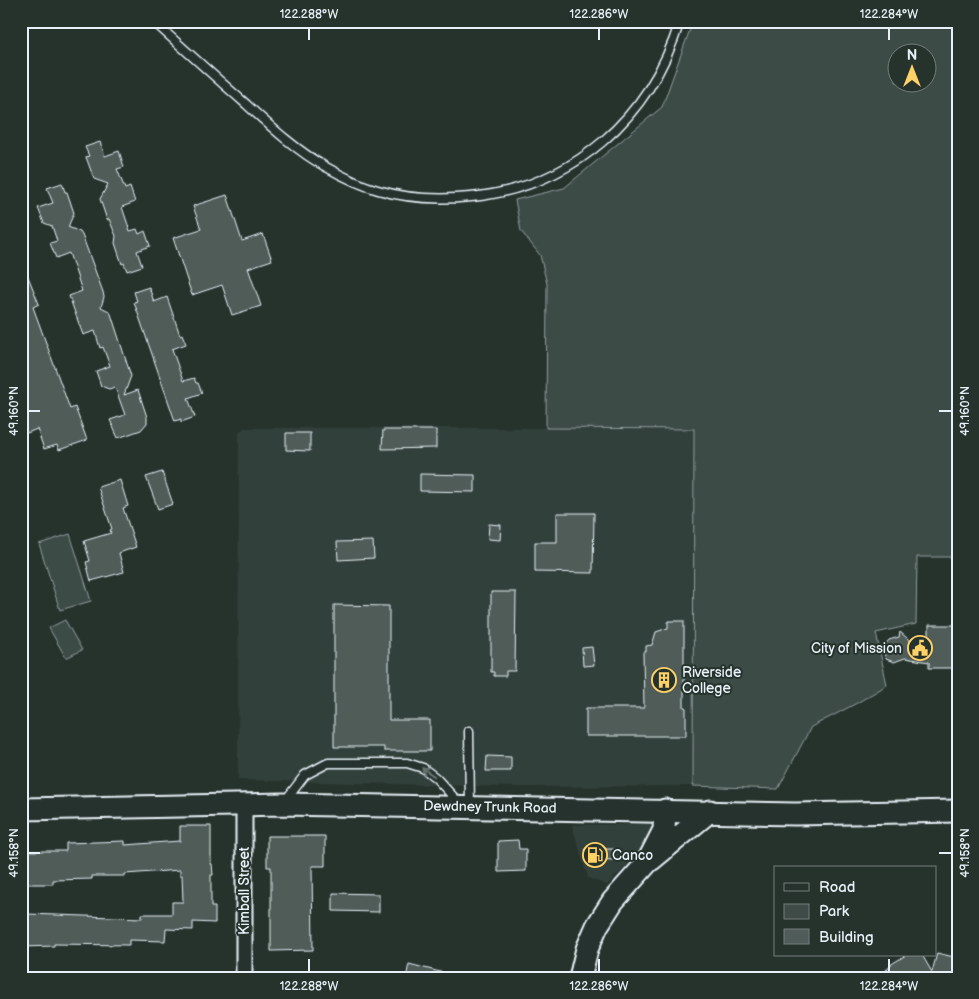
<svg xmlns="http://www.w3.org/2000/svg" width="979" height="999" font-family="'Balsamiq Sans',sans-serif">
  <style>
    .built { fill: #333f3a }
    .green { fill: #3e4b47; stroke: #939ea0; fill-rule: evenodd }
    .building { fill: #505c59; stroke: #e8f1f8 }
    .lines { fill: none; stroke-linecap: round; stroke-linejoin: round }
    .lane-casing { stroke: #e8f1f8; stroke-width: 11 }
    .street-casing { stroke: #e8f1f8; stroke-width: 19 }
    .secondary-casing { stroke: #e8f1f8; stroke-width: 25 }
    .lane { stroke: #26332d; stroke-width: 8 }
    .street { stroke: #26332d; stroke-width: 15 }
    .secondary { stroke: #26332d; stroke-width: 21 }
    .oneway { stroke: #6a7674 }
    .ticks { fill: none; stroke: #e8f1f8; stroke-width: 2 }
    .labels { text-anchor: middle; dominant-baseline: central; stroke-width: 4; stroke-linejoin: round; paint-order: stroke }
    .poi-label { font-size: 14px; fill: #e8f1f8; stroke: #26332d; text-anchor: start }
    .street-label { font-size: 14px; fill: #e8f1f8; stroke: #26332d }
    .neatline { fill: none; stroke: #e8f1f8; stroke-width: 2 }
    .ticks-label { font-size: 12px; text-anchor: middle; fill: #e8f1f8 }
  </style>
  <rect width="100%" height="100%" fill="#26332d"/>
  <filter id="ink" filterUnits="userSpaceOnUse"><feTurbulence type="fractalNoise" baseFrequency=".02" numOctaves="2"/><feDisplacementMap in="SourceGraphic" scale="10" xChannelSelector="R" yChannelSelector="G"/><feConvolveMatrix kernelMatrix="1 2 1 2 8 2 1 2 1" color-interpolation-filters="sRGB"/></filter>
  <g filter="url(#ink)">
    <g class="built">
      <polygon points="244,428 694,428 693,786 518,787 238,780 239,432"/>
      <polygon points="653,824 641,851 607,885 588,878 572,825"/>
    </g>
    <g class="green">
      <path d="M693,21h265v536h-41l-1,67 -40,9 11,52 -30,18 -46,24 -33,62 -85,-3 1,-357 -148,-1 1,-144 -7,-29 -19,-24 -6,-31 49,-12 98,-81zM896,52h30v30h-30z"/>
      <polygon points="70,534 91,601 60,610 39,544"/>
      <polygon points="65,620 82,650 66,658 49,628"/>
    </g>
    <g class="building">
      <polygon points="100,142 105,156 119,151 124,167 117,169 125,189 130,187 135,202 122,207 130,231 137,229 139,234 145,231 150,246 137,251 142,266 127,271 124,263 122,264 115,243 116,236 109,219 107,220 100,199 108,184 94,179 86,157 89,156 85,147"/>
      <polygon points="62,183 65,192 67,192 74,213 68,227 80,232 82,235 103,292 104,297 101,307 109,311 111,314 131,376 124,395 138,390 147,417 147,423 141,430 118,438 110,420 125,415 115,387 109,389 101,386 96,371 110,366 103,347 100,348 95,331 83,335 69,296 82,291 76,273 69,253 56,258 50,243 57,241 52,226 44,223 38,208 53,203 47,188"/>
      <polygon points="227,195 242,241 263,234 272,260 248,268 261,306 232,315 222,285 192,295 173,238 201,229 193,206"/>
      <polygon points="21,259 39,304 33,307 70,409 75,407 87,440 59,450 57,445 44,449 37,429 27,433 21,419"/>
      <polygon points="149,287 154,302 167,297 180,335 182,334 186,344 172,349 183,381 194,378 196,383 198,383 202,393 188,398 195,417 181,422 181,419 175,421 134,302 137,301 134,292"/>
      <polygon points="383,430 436,430 436,448 382,449"/>
      <polygon points="286,433 310,433 310,451 286,450"/>
      <polygon points="162,472 173,504 158,509 146,477"/>
      <polygon points="420,474 475,475 475,492 420,491"/>
      <polygon points="120,480 128,506 123,508 136,547 119,553 124,572 91,581 86,562 90,561 84,541 111,533 110,530 112,529 98,487"/>
      <polygon points="557,513 594,513 593,573 535,572 535,542 557,542"/>
      <polygon points="489,524 501,525 500,540 488,539"/>
      <polygon points="373,541 374,558 338,560 337,542"/>
      <polygon points="491,592 516,592 515,671 506,671 506,676 494,676 494,672 491,672"/>
      <polygon points="334,605 389,606 389,720 430,720 430,751 384,751 384,747 334,747"/>
      <polygon points="668,621 684,621 684,707 686,708 686,736 586,736 586,708 644,708 643,652 646,652 646,646 652,645 656,632 668,628"/>
      <polygon points="929,625 958,625 958,668 929,668 929,662 905,658 894,662 886,659 883,651 884,646 889,640 899,637 900,632 914,644 929,641"/>
      <polygon points="592,647 594,665 583,666 582,648"/>
      <polygon points="487,756 511,757 511,771 486,771"/>
      <polygon points="180,826 211,826 211,864 212,864 213,875 211,875 211,907 215,907 215,923 193,922 193,930 166,929 165,941 129,940 129,945 54,944 54,946 21,947 21,920 27,920 27,914 142,918 142,914 172,914 172,902 183,902 182,875 180,875 180,870 125,874 125,876 92,876 92,879 53,880 53,884 26,884 26,851 66,851 66,843 125,841 125,845 180,841"/>
      <polygon points="267,836 325,836 325,866 312,866 313,950 271,951 271,867 267,867"/>
      <polygon points="518,840 519,849 526,849 526,871 498,872 498,841"/>
      <polygon points="585,849 614,849 614,860 590,859"/>
      <polygon points="333,893 379,894 379,912 333,911"/>
      <polygon points="937,953 958,958 955,978 880,978 890,965 906,955 922,955 932,972"/>
      <polygon points="409,964 448,974 448,978 406,978"/>
    </g>
    <g class="lines">
      <defs>
        <g id="lane">
          <path d="M153,21c31,28 62,56 93,83 24,22 52,48 80,63 16,9 34,18 52,23 30,9 62,10 93,7 102,-10 179,-79 209,-176"/>
          <polyline points="469,731 470,807"/>
          <polyline points="285,801 305,775 328,763 407,763 423,768 436,778 459,803"/>
        </g>
        <polyline id="street" points="244,978 244,804"/>
        <g id="secondary">
          <polyline points="21,809 283,804 795,814 958,811"/>
          <polyline points="651,860 710,811"/>
          <polyline points="580,978 587,949 597,926 613,901 647,863 664,830 665,810"/>
        </g>
      </defs>
      <use href="#lane" class="lane-casing"/>
      <use href="#street" class="street-casing"/>
      <use href="#secondary" class="secondary-casing"/>
      <use href="#lane" class="lane"/>
      <use href="#street" class="street"/>
      <use href="#secondary" class="secondary"/>
    </g>
    <defs><path id="oneway-shaft" d="M-6 0H5M1.5-3L5.5 0L1.5 3" fill="none" stroke-width="1.6" stroke-linecap="round" stroke-linejoin="round" transform="scale(1.25)"/></defs>
    <use class="oneway" href="#oneway-shaft" transform="translate(428 772) rotate(-146)"/>
  </g>
  <path class="ticks" d="M309,28v12M599,28v12M889,28v12M28,411h12M939,411h13M28,853h12M939,853h13M309,959v13M599,959v13M889,959v13"/>
  <defs>
    <symbol id="civic-ring" viewBox="-11 -11 22 22"><circle r="9.5" fill="#26332d" stroke="#ffd166" stroke-width="1.5"/><path d="M-.6-6.5H3V-4.5H.6V-3L4-1V1h2V6H-6V1h2V-1L-.6-3ZM-1.2 2.5V6h2.4V2.5Z" fill="#ffd166"/></symbol>
    <symbol id="building-ring" viewBox="-11 -11 22 22"><circle r="9.5" fill="#26332d" stroke="#ffd166" stroke-width="1.5"/><path d="M-4-6H4V6H1V3H-1V6H-4ZM-2.5-4.3h1.7v1.8h-1.7ZM.8-4.3h1.7v1.8H.8ZM-2.5-1h1.7V.8h-1.7ZM.8-1h1.7V.8H.8Z" fill="#ffd166"/></symbol>
    <symbol id="fuel-ring" viewBox="-11 -11 22 22"><circle r="9.5" fill="#26332d" stroke="#ffd166" stroke-width="1.5"/><path d="M-5.5-6h7V0h2V4h1.3V-2.5L3-4.5l.8-.8L6-3V5H2.5V1h-1V6h-7ZM-4.2-4.7v3.2H.2V-4.7Z" fill="#ffd166"/></symbol>
  </defs>
  <g fill-rule="evenodd">
    <use href="#civic-ring" x="906" y="634" width="28" height="28"/>
    <use href="#building-ring" x="650" y="666" width="28" height="28"/>
    <use href="#fuel-ring" x="581" y="841" width="28" height="28"/>
  </g>
  <g class="labels">
    <g class="poi-label">
      <text x="902" y="648" text-anchor="end">City of Mission</text>
      <text x="682" y="672">Riverside<tspan x="682" dy="16">College</tspan></text>
      <text x="612" y="855">Canco</text>
    </g>
    <g class="street-label">
      <text transform="translate(490 807) rotate(1)">Dewdney Trunk Road</text>
      <text transform="translate(244 891) rotate(-90)">Kimball Street</text>
    </g>
  </g>
  <rect width="979" height="999" fill="none" stroke="#26332d" stroke-width="55"/>
  <rect x="774" y="866" width="162" height="90" fill="#26332d" stroke="#747f7e"/>
  <rect x="784" y="883" width="25" height="8" fill="#26332d" stroke="#747f7e"/>
  <text x="819" y="892" font-size="15" fill="#e8f1f8">Road</text>
  <rect x="784" y="904" width="25" height="15" fill="#3e4b47" stroke="#747f7e"/>
  <text x="819" y="916" font-size="15" fill="#e8f1f8">Park</text>
  <rect x="784" y="929" width="25" height="15" fill="#505c59" stroke="#747f7e"/>
  <text x="819" y="942" font-size="15" fill="#e8f1f8">Building</text>
  <g transform="translate(912 68)"><circle r="24" fill="#26332d" stroke="#747f7e"/>
  <path d="M0-4L9 19L0 12L-9 19Z" fill="#ffd166"/>
  <text y="-8" font-size="14" font-weight="bold" text-anchor="middle" fill="#e8f1f8">N</text>
  </g>
  <rect x="28" y="28" width="924" height="944" class="neatline"/>
  <g class="ticks-label">
    <text x="309" y="18">122.288°W</text>
    <text x="599" y="18">122.286°W</text>
    <text x="889" y="18">122.284°W</text>
    <text transform="translate(14 411) rotate(-90)" y="4">49.160°N</text>
    <text transform="translate(965 411) rotate(-90)" y="4">49.160°N</text>
    <text transform="translate(14 853) rotate(-90)" y="4">49.158°N</text>
    <text transform="translate(965 853) rotate(-90)" y="4">49.158°N</text>
    <text x="309" y="990">122.288°W</text>
    <text x="599" y="990">122.286°W</text>
    <text x="889" y="990">122.284°W</text>
  </g>
</svg>
